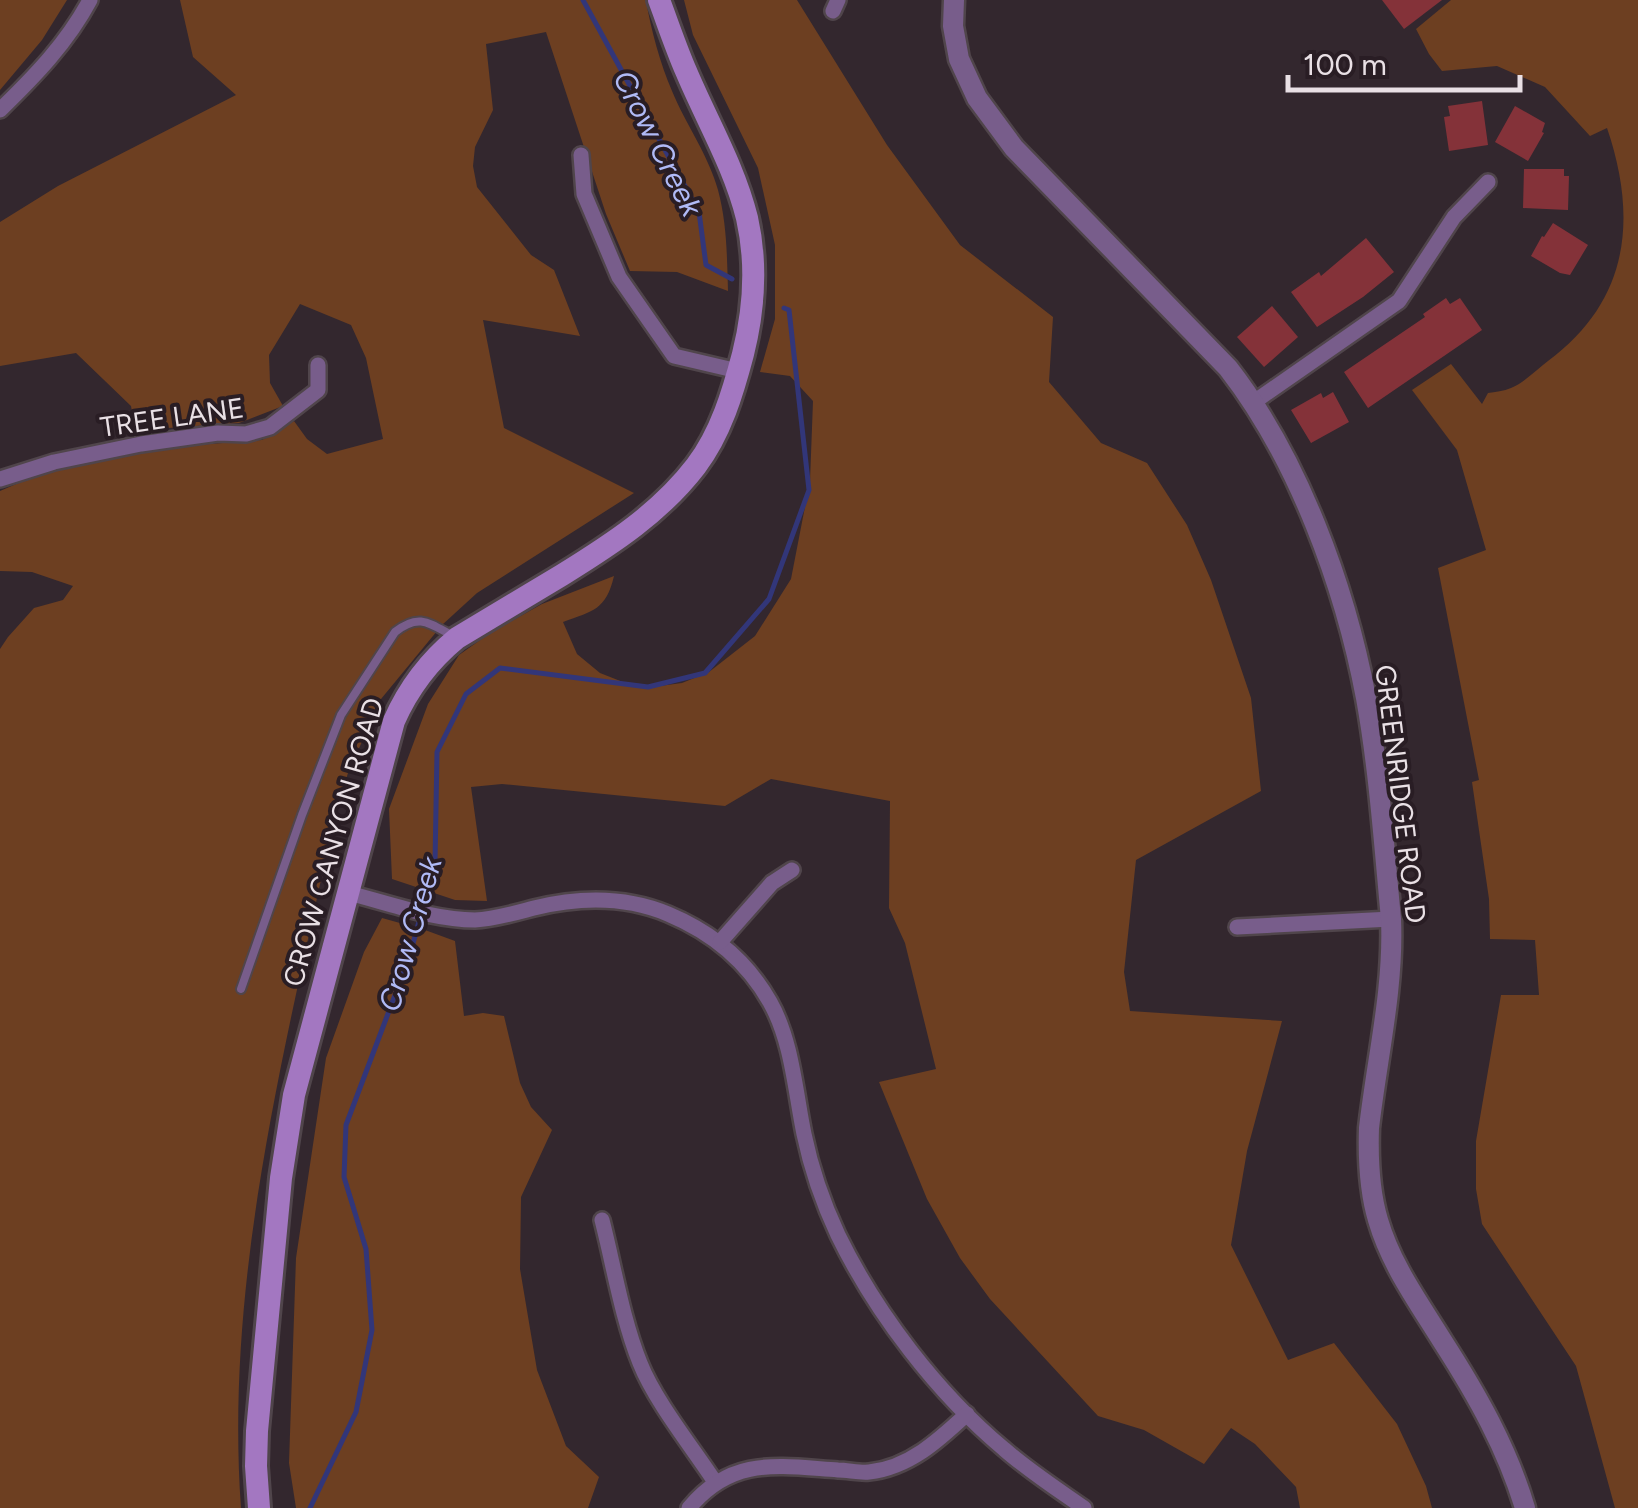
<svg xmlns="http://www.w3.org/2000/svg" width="1638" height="1508" font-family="Figtree,sans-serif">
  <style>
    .green { fill: #6d3f21 }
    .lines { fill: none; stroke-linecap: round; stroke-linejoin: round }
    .stream { stroke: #323679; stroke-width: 5 }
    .building { fill: #843239 }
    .service-casing { stroke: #50454b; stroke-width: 12 }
    .minor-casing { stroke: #50454b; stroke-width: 20 }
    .tertiary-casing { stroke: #50454b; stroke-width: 25 }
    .secondary-casing { stroke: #50454b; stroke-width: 28 }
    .service { stroke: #785d8b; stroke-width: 8 }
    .minor { stroke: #785d8b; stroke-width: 15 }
    .tertiary { stroke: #785d8b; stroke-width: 20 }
    .secondary { stroke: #a377c1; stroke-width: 22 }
    .labels { text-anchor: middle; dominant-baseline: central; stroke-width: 8; stroke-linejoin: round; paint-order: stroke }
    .street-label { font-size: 28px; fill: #e9e0e5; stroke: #291d24 }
    .water-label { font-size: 30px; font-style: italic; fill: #b0baf6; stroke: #291d24 }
  </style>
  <rect width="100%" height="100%" fill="#33272e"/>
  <g class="green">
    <polygon points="0,0 67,0 42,40 0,90"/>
    <path d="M180,0h466c5,30 14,63 26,91 14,34 36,63 46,99 9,34 9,67 10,101l-51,-19 -47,-1 -24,-57 -60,-182 -60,12 7,66 -18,37 -2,19 4,21 54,68 23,15 26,66 -97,-16 21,108 130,65 -157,100 -35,32 -61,74 -33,74 -12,37c-48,229 -112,462 -95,698h-241v-859l8,-12 26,-29 29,-8 10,-14 -41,-14 -32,-1v-80l46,-20 36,-12 87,-12 93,-7 32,-19 13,18 20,15 56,-15 -17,-81 -15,-33 -51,-21 -31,51 1,28 13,23 -44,17 -71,5 -32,7 -5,-29 -55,-53 -76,13v-144l58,-36 178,-91 -43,-38z"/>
    <path d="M684,0h113l90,145 73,100 93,72 -4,65 52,61 46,20 40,62 24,55 40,118 10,93 -125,69 -12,112 6,39 152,10 -35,130 -16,94 57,115 46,-17 63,81 29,62 6,22h-132l-4,-21 -41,-43 -24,-16 -27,36 -60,-34 -46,-14 -108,-117 -30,-41 -33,-59 -48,-117 57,-13 -31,-126 -16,-35 1,-107 -119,-22 -46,27 -223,-22 -31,3 16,114 -32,-1 -63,-21 -3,-70 39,-105 31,-49 31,-22 52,-29 72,-28c-8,34 -21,35 -51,46l14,32 23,19 33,13 19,1 30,-4 27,-11 46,-36 36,-57 19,-98 3,-80 -23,-25 -30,-4 15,-53v-74l-17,-77 -65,-133z"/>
    <path d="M1451,0h187v1508h-23l-39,-142 -94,-142 -6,-35v-48l25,-146h38l-4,-55 -45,-1 -1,-40 -17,-117 7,-2 -41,-212 48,-18 -29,-100 -45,-60 39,-26 31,40 6,-11c7,-1 16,-2 23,-5 13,-5 26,-19 37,-27 81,-60 90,-142 59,-233l-17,8 -45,-49 -48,-21 -55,5 -13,-17 -13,-25z"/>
    <polygon points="382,918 425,930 455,941 464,1016 483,1013 504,1016 520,1083 531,1107 552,1130 521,1197 520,1269 537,1370 566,1446 599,1477 588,1508 296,1508 289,1463 296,1258 326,1058 364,952"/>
  </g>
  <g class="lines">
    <g class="stream">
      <polyline points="583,0 699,212 706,265 732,279"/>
      <polyline points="310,1508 356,1412 372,1330 366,1249 344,1177 346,1125 409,958 435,863 437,752 466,694 500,668 648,687 705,673 769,599 809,490 789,310 784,308"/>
    </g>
  </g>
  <g class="building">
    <polygon points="1382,0 1442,0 1404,29"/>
    <polygon points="1482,101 1488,145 1449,151 1444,117 1450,116 1448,106"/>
    <polygon points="1515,106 1545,123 1542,132 1544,133 1528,161 1495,142"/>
    <polygon points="1524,169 1564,169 1564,176 1569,176 1568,210 1523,208"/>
    <polygon points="1553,223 1588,245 1570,275 1560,273 1531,256 1542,236 1544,237"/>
    <polygon points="1366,238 1394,272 1363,297 1317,327 1291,292 1319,272 1321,276"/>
    <polygon points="1446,298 1450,304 1460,298 1482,330 1368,408 1344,372 1425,317 1423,314"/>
    <polygon points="1272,306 1298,337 1264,367 1237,337"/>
    <polygon points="1333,392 1349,422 1311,443 1291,410 1321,393 1323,398"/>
  </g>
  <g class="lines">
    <defs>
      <path id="service" d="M241,989l61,-174 39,-100 54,-83c24,-19 34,-9 58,4"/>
      <g id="minor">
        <polyline points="833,11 838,0"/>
        <path d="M0,110c35,-34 67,-67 90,-110"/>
        <polyline points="581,155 584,194 619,277 674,356 738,371"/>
        <polyline points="1254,402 1399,301 1454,217 1488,182"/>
        <polyline points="0,479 54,462 141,444 218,433 246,434 270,427 318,390 318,365"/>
        <path d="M348,893c41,10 85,27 127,27 20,-1 40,-7 59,-12 45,-11 91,-12 134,6 43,18 79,47 102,88 22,39 25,88 34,132 7,34 19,69 34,101 38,78 99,158 166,214 25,22 53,40 80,59"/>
        <polyline points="1237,927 1391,919"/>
        <polyline points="720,942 772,883 792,870"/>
        <path d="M602,1220c12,47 20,98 38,143 15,38 52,84 75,119"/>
        <path d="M689,1508c43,-52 89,-42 149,-38 10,0 21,3 31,2 40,-4 70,-32 98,-58"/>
      </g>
      <path id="tertiary" d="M954,0l-1,26 6,33 18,39 37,50 214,220c70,90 117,218 138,330 13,72 18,147 25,221 3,70 -14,139 -22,209 -1,31 0,62 9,92 13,45 41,83 65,122 34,53 64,106 82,166"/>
      <path id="secondary" d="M259,1508l-3,-42 1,-35 24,-253 13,-83 100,-374c15,-34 35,-60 63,-83 35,-21 70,-42 105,-63 50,-31 98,-62 134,-109 25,-33 37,-74 47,-112 11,-44 14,-92 4,-136 -13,-52 -40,-97 -61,-147 -10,-23 -18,-47 -27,-71"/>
    </defs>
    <use href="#service" class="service-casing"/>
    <use href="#minor" class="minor-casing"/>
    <use href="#tertiary" class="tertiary-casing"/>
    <use href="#secondary" class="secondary-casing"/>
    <use href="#service" class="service"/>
    <use href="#minor" class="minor"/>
    <use href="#tertiary" class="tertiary"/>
    <use href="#secondary" class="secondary"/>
  </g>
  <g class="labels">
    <g class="street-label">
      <text transform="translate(172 417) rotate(-8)">TREE LANE</text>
      <text transform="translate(1401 794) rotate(83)">GREENRIDGE ROAD</text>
      <text transform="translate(333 842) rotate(-74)">CROW CANYON ROAD</text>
    </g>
    <g class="water-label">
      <text transform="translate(658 143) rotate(63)">Crow Creek</text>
      <text transform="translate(410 934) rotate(-74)">Crow Creek</text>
    </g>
  </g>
  <path d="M1288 75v15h232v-15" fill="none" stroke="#e9e0e5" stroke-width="5"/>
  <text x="1303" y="75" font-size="30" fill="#e9e0e5" stroke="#291d24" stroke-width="8" paint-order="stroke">100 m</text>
</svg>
